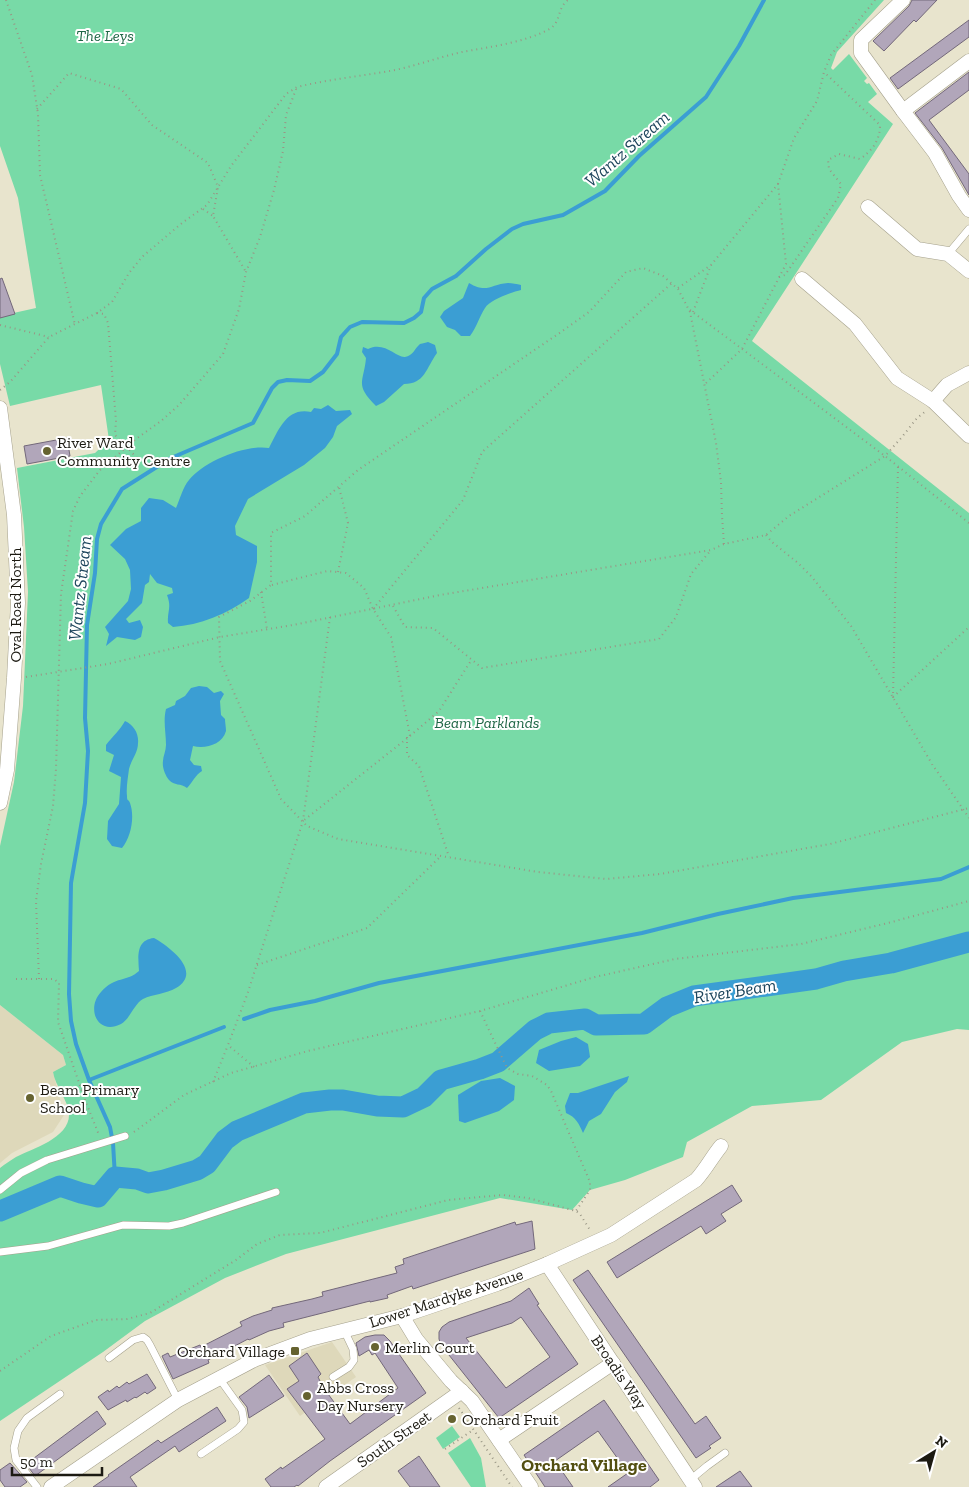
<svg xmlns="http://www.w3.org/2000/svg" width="969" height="1487" font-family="'Zilla Slab',serif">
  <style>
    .built { fill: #ded8ba }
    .green { fill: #78daa7 }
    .water { fill: #3b9ed3 }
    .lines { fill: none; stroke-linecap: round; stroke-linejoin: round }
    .stream { stroke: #3b9ed3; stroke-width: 4 }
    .river { stroke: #3b9ed3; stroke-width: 21 }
    .building { fill: #b1a6ba; stroke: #73687a; fill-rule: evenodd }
    .service-casing { stroke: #a5a18c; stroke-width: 8 }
    .minor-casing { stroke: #a5a18c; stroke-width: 15 }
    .path { stroke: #999685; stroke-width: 2; stroke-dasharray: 1 4; stroke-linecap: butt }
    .service { stroke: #fff; stroke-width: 7 }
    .minor { stroke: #fff; stroke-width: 14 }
    .poi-dot { fill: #666330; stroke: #fff; stroke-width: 2 }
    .labels { text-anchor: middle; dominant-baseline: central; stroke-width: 4; stroke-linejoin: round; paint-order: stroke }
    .park-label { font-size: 16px; font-style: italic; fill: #1e6645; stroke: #fff }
    .poi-label { font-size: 16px; fill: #1c1a12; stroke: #fff; text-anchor: start }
    .street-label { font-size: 16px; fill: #1c1a12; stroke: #fff }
    .water-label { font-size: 18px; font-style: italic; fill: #1d455c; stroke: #fff }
    .neighbourhood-label { font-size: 18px; font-weight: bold; fill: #534f11; stroke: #fff }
  </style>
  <rect width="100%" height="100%" fill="#e8e4cd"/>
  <g class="built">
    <polygon points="0,1005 63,1055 66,1065 53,1072 64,1115 53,1132 12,1153 0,1163"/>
    <polygon points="332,1342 356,1377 300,1416 265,1365"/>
  </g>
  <g class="green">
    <path d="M0,0h884l-47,52 -6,16 2,2 16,-16 18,24 -3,3 3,3 2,-1 8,11 -9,8 25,22 -141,217 217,172v517l-12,-1 -55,13 -81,58 -69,6 -65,36 -4,15 -58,23 -35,10 -18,20 -72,-12 -214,56 -61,24 -80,43 -42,31 -103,69v-253c5,-4 11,-8 16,-11 16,-8 53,-19 53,-42 0,-14 -14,-29 -16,-43l13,-7 -3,-10 -63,-50v-159l14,-64 9,-76 5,-114 -4,-65 -7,-59 78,-15 14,-13 -8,-55 -91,21 -10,-42v-48l36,-8 -18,-110 -18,-52z"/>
    <polygon points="452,1426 460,1437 443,1449 436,1438"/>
    <polygon points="470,1438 481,1458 486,1487 471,1487 448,1453"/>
  </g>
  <g class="water">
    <path d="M469,283c18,11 22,1 39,0 4,0 9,1 13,2v5c-9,2 -31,10 -36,18 -6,9 -8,19 -15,28h-9l-6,-6 -8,-3 -7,-10 4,-6 19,-13z"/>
    <path d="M428,342l7,3 2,8c-11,15 -12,31 -33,31l-20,18 -8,4c-22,-22 -12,-24 -10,-48l-4,-6 1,-5 5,2c17,-8 28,9 37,8 8,-1 10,-9 15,-13 3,-1 6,-1 8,-2z"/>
    <path d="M328,405l8,6 14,-1 2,4 -15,12 -4,11 -8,11 -21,17 -56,34 -13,27 1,9 21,11v16l-8,36c-22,16 -49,27 -76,29l-5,-4c-1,-12 4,-15 -1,-28l6,-2 -1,-5 -15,-5 -7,-9 -1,8 -4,3 -3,18 -16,16 3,4 11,-3 3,7 -2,10 -6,3 -18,-3 -11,9 3,-12 -4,-7 23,-26 3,-12 -1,-19 -5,-11 -15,-14 16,-16 15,-8v-13l8,-10 14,2 13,8c4,-9 7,-21 13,-28 14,-18 56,-36 80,-32 10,-19 18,-41 42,-36l3,-4 7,1z"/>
    <path d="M199,686l8,1 7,6 7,-2 3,3 -4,7 1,14 4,4c0,3 1,9 1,12 -4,14 -21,18 -33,15l-3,14 4,5 7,1 1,5c-6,3 -10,12 -15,17 -6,-5 -13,-2 -18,-8 -4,-5 -7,-13 -6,-19 0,-5 3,-10 3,-16 0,-12 -3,-24 0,-36l9,-4 1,-4 9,-5 6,-8z"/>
    <path d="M125,721c9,4 14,13 13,22 0,10 -7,17 -9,26 -1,8 -3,19 -2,27 0,6 1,2 3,7 5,14 1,34 -8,45l-10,-2 -5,-7 1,-18 11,-17 2,-27 -12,-6 5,-16 -8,-4v-6c6,-8 14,-15 19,-24z"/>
    <path d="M154,938c16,9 49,34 22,50 -10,6 -23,6 -33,11 -9,5 -13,20 -22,25 -24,12 -35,-16 -20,-32 14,-16 26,-10 38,-21 -1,-15 -3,-31 15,-33z"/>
    <polygon points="576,1037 588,1044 590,1057 580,1066 549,1071 536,1063 539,1050 561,1041"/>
    <path d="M629,1076l-2,6 -12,10 -14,22 -12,7 -6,12c-4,-9 -7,-16 -17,-20l-1,-7 5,-13h8z"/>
    <polygon points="500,1078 515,1086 514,1100 499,1111 465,1123 459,1121 458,1095 481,1081"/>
  </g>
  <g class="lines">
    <g class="stream">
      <polyline points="244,1019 270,1010 315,1001 379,983 642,933 718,914 793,898 941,879 969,867"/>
      <polyline points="89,1080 224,1027"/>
      <polyline points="115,1177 113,1143 110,1127 89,1080 76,1044 71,1021 69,994 71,883 85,803 88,751 85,718 87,625 95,573 97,539 101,524 122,489 171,458 253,423 272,388 278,382 287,380 310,381 323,372 337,354 341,337 350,327 362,322 404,323 414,318 421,312 424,298 432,289 456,276 486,249 512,229 523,224 563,215 605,191 639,156 706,97 739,46 764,0"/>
    </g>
    <polyline class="river" points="0,1211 60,1186 81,1193 98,1197 115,1177 137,1179 148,1183 164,1180 197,1170 207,1164 225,1140 237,1131 304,1103 330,1100 343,1100 377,1106 403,1107 424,1097 441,1080 480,1069 498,1062 535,1030 549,1023 585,1019 596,1025 644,1024 667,1007 694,996 816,979 844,971 891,963 969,942"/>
  </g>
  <g class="building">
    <polygon points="912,0 937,0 916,22 914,20 884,51 873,41 909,6"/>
    <polygon points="969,20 969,37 898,89 890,78"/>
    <polygon points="969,72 969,90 929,120 969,174 969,195 942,148 915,113"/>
    <polygon points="2,278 15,314 0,318 0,279"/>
    <polygon points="67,438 70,456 27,464 24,446"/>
    <polygon points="732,1185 742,1201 721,1214 726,1221 706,1234 701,1226 617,1278 607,1262"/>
    <polygon points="532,1221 535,1249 413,1289 412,1286 387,1295 388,1298 370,1302 370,1301 283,1323 284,1327 269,1331 249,1340 248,1339 208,1360 209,1363 173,1379 162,1356 168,1353 170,1357 200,1345 201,1347 242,1326 240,1322 253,1316 272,1310 272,1308 312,1299 323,1296 322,1292 397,1273 395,1267 404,1264 403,1259 515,1222 516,1225"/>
    <polygon points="588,1270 695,1424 706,1416 721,1438 709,1446 711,1448 696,1458 573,1280"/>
    <path d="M529,1288l10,16 -2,1 41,59 -79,54 -58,-73 -2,-6v-7l3,-5 7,-5 62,-21zM521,1317l29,40 -44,31 -40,-50 46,-15z"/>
    <polygon points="375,1335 384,1335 390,1341 426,1393 330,1461 298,1486 297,1485 294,1487 271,1487 265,1479 281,1467 282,1469 325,1439 287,1389 299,1381 289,1366 307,1353 321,1374 318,1377 323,1387 350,1424 398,1388 375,1353 372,1355 369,1350 359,1356 356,1343 365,1337"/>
    <polygon points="147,1374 156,1388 147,1394 145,1392 136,1398 135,1397 127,1402 126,1400 108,1410 98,1397 108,1390 109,1392 117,1386 119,1388 127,1382 129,1384"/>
    <polygon points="269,1375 284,1396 249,1418 247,1407 239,1397"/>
    <polygon points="604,1400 659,1480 650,1487 608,1487 628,1473 598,1431 555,1461 573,1487 545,1487 524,1455"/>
    <polygon points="217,1407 226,1421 179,1452 175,1446 130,1477 137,1487 93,1487 109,1476 108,1475 158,1440 161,1443"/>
    <polygon points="97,1411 106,1424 35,1476 26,1464"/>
    <polygon points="419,1456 440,1487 410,1487 398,1471"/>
    <polygon points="10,1463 27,1482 20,1487 5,1487 0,1480 0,1470"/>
    <polygon points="740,1471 752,1487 716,1487"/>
  </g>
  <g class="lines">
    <defs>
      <g id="service">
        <polyline points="948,254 969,229"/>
        <polyline points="0,1190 21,1173 47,1160 125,1136"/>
        <polyline points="0,1252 48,1246 123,1225 169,1226 183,1223 276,1192"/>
        <polyline points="109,1358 133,1340 143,1337 147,1340 150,1345 178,1400"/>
        <polyline points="333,1377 349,1367 354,1360 353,1349 344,1330"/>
        <polyline points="201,1454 238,1429 244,1422 242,1410 219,1378"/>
        <polyline points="690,1480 707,1466 725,1453"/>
        <polyline points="37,1487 16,1460 14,1448 18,1431 27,1418 60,1394"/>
      </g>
      <g id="minor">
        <polyline points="903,0 861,40 861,53 903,111"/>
        <polyline points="969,61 903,111 935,153 959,196 969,210"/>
        <polyline points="868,207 917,249 948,254 969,271"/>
        <polyline points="802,279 855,324 897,378 933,401 969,436"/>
        <polyline points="933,401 947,385 969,373"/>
        <polyline points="0,408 14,515 18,603 14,678 7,770 0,803"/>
        <polyline points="547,1264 695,1487"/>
        <polyline points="402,1316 416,1339 451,1381 472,1401 531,1487"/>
        <polyline points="499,1440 613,1363"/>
        <path d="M51,1487l127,-87 76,-40 56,-21 92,-23 95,-32 50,-20 64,-29 85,-55c10,-11 16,-23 25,-34"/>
        <polyline points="326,1487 462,1391"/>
      </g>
    </defs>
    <use href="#service" class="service-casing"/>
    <use href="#minor" class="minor-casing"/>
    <g class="path">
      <polyline points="6,0 32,75 38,114 40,175 75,325"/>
      <polyline points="37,109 69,73 121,89 152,125 208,163 218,187 213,216 246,272"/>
      <polyline points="778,184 794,138 817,101 824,72 831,55 875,0"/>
      <polyline points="203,209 213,216"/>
      <path d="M779,277l6,-2 53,-77 3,-14 -12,-15 -1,-9 11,-6 21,5c13,-9 20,-19 20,-34l-56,-53"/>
      <polyline points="678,288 711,265 778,184 786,264 742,349 705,384"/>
      <polyline points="690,310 885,456 969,523"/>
      <polyline points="693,312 711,265"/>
      <polyline points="97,313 104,314 108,323 116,421 115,435 140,461"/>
      <polyline points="0,325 49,337"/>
      <path d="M0,390l10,-8 39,-45 48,-24 15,-11 17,-29 13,-16 40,-34 25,-18 24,-39 55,-72 11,-7c33,-8 66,-11 98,-17 23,-5 45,-13 67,-18 27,-5 66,-10 89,-24 10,-7 6,-20 17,-28"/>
      <polyline points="898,467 893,697 969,627"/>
      <polyline points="766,535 772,542 798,563 812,577 851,626 932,764 969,818"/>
      <polyline points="724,544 722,516 721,482 716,443 690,312 678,289 663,276 643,268 626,272 589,312 561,332 358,470 305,516 271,533 271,585 250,601 219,617 220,661 281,799 307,826 338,839 538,872 606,879 660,874 830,844 969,808"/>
      <polyline points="338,572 348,523 339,487"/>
      <polyline points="272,585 327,571 346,573 364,588 373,609 391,637 410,736 303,821"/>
      <polyline points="261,592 267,629"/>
      <polyline points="393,606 405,627 433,628 482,668 659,639 676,617 691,574 711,550"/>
      <polyline points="373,609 463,500 482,452 672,283"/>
      <polyline points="26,677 108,664 220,637 293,625 440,595 711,550 724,544 766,535 789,516 885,456 902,437 917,418 926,411"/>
      <polyline points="410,736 439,711 472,659"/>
      <polyline points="407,737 407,755 419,766 449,857"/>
      <polyline points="257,965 367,928 441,856"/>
      <polyline points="16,979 54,979 59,983 58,1022 85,1100 99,1135"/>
      <polyline points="39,979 36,901 41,864 53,806 56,769 61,594 73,511 80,496 100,470 136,439 161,421 179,405 223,354 239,309 246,272 260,237 274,190 283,151 286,115 297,87"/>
      <polyline points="480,1011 507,1068 518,1074 532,1076 547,1085 551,1091 590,1182 590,1190 576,1211"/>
      <polyline points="254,1067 228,1045 247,995 303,821 330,617"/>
      <polyline points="213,1082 228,1045"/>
      <polyline points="134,1132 184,1095 231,1073 308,1051 480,1011 595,977 675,959 801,944 888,923 969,901"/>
      <polyline points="0,1371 51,1336 96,1320 127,1319 150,1313 236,1260 257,1244 280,1235 320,1233 448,1200 480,1197 503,1195 528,1198 576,1211 580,1214 590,1230"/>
      <polyline points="459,1408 512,1487"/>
      <polyline points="445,1449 473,1430"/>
    </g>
    <use href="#service" class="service"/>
    <use href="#minor" class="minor"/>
  </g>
  <g class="poi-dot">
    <circle cx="47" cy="451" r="5"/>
    <circle cx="30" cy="1098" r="5"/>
    <circle cx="375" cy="1347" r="5"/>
    <rect x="290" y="1346" width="10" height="10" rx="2.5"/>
    <circle cx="307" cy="1396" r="5"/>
    <circle cx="452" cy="1419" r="5"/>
  </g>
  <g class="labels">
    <g class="park-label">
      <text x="105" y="35">The Leys</text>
      <text x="487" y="722">Beam Parklands</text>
    </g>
    <g class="poi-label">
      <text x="57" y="442">River Ward<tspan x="57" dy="18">Community Centre</tspan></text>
      <text x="40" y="1089">Beam Primary<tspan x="40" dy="18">School</tspan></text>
      <text x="385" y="1347">Merlin Court</text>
      <text x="285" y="1351" text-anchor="end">Orchard Village</text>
      <text x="317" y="1387">Abbs Cross<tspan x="317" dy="18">Day Nursery</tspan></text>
      <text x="462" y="1419">Orchard Fruit</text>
    </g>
    <g class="street-label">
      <text transform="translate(15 605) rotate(-90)">Oval Road North</text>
      <text transform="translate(446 1298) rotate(-18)">Lower Mardyke Avenue</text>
      <text transform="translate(619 1372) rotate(56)">Broadis Way</text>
      <text transform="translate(394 1439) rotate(-35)">South Street</text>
    </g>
    <g class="water-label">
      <text transform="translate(627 149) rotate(-41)">Wantz Stream</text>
      <text transform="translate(80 588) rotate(-84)">Wantz Stream</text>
      <text transform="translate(735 991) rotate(-9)">River Beam</text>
    </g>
    <g class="neighbourhood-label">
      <text x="584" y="1465">Orchard Village</text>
    </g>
  </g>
  <g transform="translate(934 1452) rotate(37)" stroke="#ffffff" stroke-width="4" paint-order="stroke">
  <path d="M0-4L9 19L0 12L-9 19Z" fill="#1c1a12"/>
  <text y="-8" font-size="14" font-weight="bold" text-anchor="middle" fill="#1c1a12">N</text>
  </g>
  <path d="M12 1467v8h90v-8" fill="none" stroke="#1c1a12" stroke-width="2.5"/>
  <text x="20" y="1467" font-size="15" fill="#1c1a12" stroke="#ffffff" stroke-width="4" paint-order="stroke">50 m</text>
</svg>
